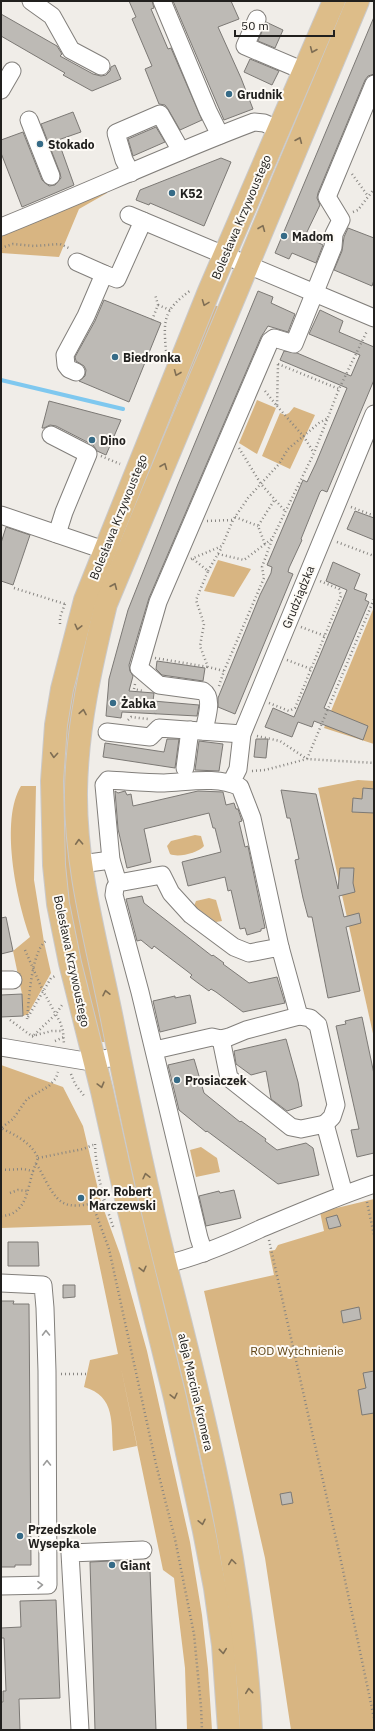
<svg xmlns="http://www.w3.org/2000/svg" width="375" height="1731" font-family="'IBM Plex Sans',sans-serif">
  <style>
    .green { fill: #d8b582 }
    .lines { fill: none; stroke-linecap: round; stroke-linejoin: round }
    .stream { stroke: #7fc8ef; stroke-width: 4 }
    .building { fill: #bdbab5; stroke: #7c7975 }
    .minor-casing { stroke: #827f7b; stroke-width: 19 }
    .major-casing { stroke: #cac9c9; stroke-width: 24 }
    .path { stroke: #878581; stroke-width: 2.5; stroke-dasharray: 1 3; stroke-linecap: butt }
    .minor { stroke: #fff; stroke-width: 17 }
    .major { stroke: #ddbd89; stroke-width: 22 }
    .oneway { stroke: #7f6e54 }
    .oneway2 { stroke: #9b9b9a }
    .poi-dot { fill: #366b87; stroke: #fdfaf5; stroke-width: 1.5 }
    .labels { text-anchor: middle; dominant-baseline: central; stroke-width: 4; stroke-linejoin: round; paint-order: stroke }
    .poi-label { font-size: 12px; font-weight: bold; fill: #21201e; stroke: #fdfaf5; text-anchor: start }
    .street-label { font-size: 12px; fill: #21201e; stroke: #fdfaf5 }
    .park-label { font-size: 12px; fill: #614516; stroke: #fdfaf5 }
  </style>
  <rect width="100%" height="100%" fill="#f0ede8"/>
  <g class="green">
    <polygon points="106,189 107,193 79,209 59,257 1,253 1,236"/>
    <polygon points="212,304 222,308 75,715 106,1042 101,1042 94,1024 67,898 61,848 63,738 83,631"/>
    <polygon points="257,400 276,408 257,454 239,443"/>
    <polygon points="294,407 315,415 290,469 262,456 280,413 285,415 289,413"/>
    <polygon points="218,560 251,569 234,597 204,591"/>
    <polygon points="374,607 374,744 324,728"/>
    <polygon points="358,780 374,781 374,1038 318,788"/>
    <path d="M21,786h15l-2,94 10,62 7,31 -23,41 -5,2 -1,-22 -9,-43 17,-14c-14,-38 -30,-117 -9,-151z"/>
    <path d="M195,835l6,1 3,10c-6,7 -26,12 -34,8l-3,-8 4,-5z"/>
    <polygon points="209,898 216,900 222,921 216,922 194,906 196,901"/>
    <path d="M1,1065l62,22 20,39 18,76 19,52 27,97 43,191 12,73 6,54 4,61h-25l-2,-62 -11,-90 -11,-8 -43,-207 17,83 -24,5c-2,-27 3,-55 -29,-64l6,-27 28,-6 -27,-129 -90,3z"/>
    <polygon points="201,1147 217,1158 220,1172 196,1177 190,1150"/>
    <polygon points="374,1199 374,1730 291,1730 265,1558 204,1291 274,1275 269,1251 275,1250 278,1245 324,1231 320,1212"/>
  </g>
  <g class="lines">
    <polyline class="stream" points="1,380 123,409"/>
  </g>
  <g class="building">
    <polygon points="129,1 152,1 154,8 151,9 168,49 171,48 202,120 180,130 168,109 165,105 159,104 145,69 152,66 132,19 136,17"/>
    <polygon points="173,1 231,1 239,19 218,27 241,78 253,109 224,120"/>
    <polygon points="1,14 57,46 62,54 60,56 93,74 101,76 106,75 110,71 111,67 115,65 121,79 92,91 63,75 65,73 1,36"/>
    <polygon points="374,17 374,74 368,76 365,80 318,193 317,198 320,205 305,236 323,245 316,263 292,253 289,259 275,253"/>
    <polygon points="266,22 283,30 275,48 258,41"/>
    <polygon points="250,59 279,71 272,85 244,72"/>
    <polygon points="73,112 81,132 58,140 74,185 22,207 1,153 1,140 23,132 42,180 49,186 55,185 61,178 60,173 41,124"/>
    <polygon points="156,127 165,142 133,156 128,139"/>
    <polygon points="221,158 231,162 204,226 150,203 149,205 136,200 140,190"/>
    <polygon points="348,228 374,238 374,280 372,286 334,270 342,251 344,237"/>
    <polygon points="258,291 273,297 271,303 295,314 288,332 268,326 261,337 149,598 129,665 130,671 133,676 129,691 154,693 153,701 199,705 197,716 122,712 121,718 106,716 109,679 128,610 178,484"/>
    <polygon points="104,300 161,323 129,402 79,381 85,376 86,370 84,366 76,361 75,357 95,321"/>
    <polygon points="320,310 343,321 339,332 374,347 374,380 327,492 322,490 320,492 301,539 302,540 289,568 288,572 293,574 235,714 218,707 218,698 260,595 271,573 272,567 267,565 303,480 307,482 316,463 347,388 280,360 284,351 297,353 351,376 360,355 309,334"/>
    <polygon points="49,401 121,420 106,455 97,451 93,445 56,426 50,425 44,428 42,428"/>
    <polygon points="355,511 374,518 374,540 347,529"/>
    <polygon points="6,527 30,535 13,585 1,581 1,543"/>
    <polygon points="333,562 360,574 354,589 367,594 365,600 369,602 324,708 368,726 363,740 314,721 312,727 298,722 292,737 265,727 273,708 294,717 321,653 347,590 326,581"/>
    <polygon points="157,661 205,668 203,681 162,675 156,669"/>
    <polygon points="167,739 179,739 175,768 103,757 105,743 164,752"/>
    <polygon points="256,739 268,739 266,758 254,757"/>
    <polygon points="199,741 223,744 219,771 195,770"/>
    <polygon points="363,788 374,789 374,813 352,812 353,798 362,799"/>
    <polygon points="281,790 316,794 338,889 340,868 354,868 353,883 355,892 339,896 344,917 359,913 361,923 346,927 360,991 328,998 312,917 308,917 303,898 295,860 299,859 290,818 287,818"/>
    <polygon points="115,791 118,793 125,791 127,795 131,794 133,806 198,791 223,792 226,805 234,803 236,809 238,809 242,821 239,822 245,847 248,846 265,928 261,929 261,931 247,935 245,928 240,929 231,890 228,891 225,877 188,886 182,862 221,852 215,828 213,828 209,813 144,829 151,862 127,868 118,829"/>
    <polygon points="142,896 144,903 212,956 213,955 224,963 223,964 249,983 277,977 285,1003 243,1012 216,992 211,989 209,991 198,983 190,977 192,975 187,971 154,946 152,949 141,940 137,941 126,899"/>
    <polygon points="6,917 13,951 1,954 1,918"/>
    <polygon points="22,994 23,1016 1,1017 1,995"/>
    <polygon points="190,995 196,1023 160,1032 153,1001 175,996 175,998"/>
    <polygon points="362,1017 374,1074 374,1153 357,1157 351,1130 359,1129 336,1026 346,1024 345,1021"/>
    <polygon points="286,1039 298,1082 302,1106 287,1111 271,1099 266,1071 251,1075 236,1064 234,1051"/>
    <polygon points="194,1059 204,1093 240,1122 241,1121 266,1139 265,1141 277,1150 306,1143 313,1148 319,1175 278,1184 207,1131 206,1132 179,1110 168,1065"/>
    <polygon points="234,1190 241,1218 206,1226 199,1196 219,1191 220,1193"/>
    <polygon points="337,1215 341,1226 329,1229 326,1218"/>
    <polygon points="8,1242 38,1242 39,1266 8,1266"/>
    <polygon points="63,1285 75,1285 75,1297 63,1298"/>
    <polygon points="1,1301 14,1301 13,1304 29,1304 31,1565 15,1565 15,1567 1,1567"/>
    <polygon points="359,1307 361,1319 343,1323 341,1311"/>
    <polygon points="374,1371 374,1413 362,1415 358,1390 366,1388 363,1373"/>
    <polygon points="291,1492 293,1503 282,1505 280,1494"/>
    <polygon points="132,1560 133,1570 150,1570 156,1730 95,1730 90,1562"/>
    <polygon points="56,1600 60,1698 19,1699 20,1730 1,1730 1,1702 3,1702 3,1691 6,1691 4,1638 1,1638 1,1628 21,1627 20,1601"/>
  </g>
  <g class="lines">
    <defs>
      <g id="minor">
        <polyline points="31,1 52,16 71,50 101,66"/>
        <polyline points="162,1 208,111 220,135"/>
        <polyline points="257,19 245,46 304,71"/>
        <polyline points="1,90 12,71"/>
        <polyline points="29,120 51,176"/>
        <polyline points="131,173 124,160 116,133 160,114 181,151"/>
        <polyline points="129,215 374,318"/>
        <path d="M1,227c85,-34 168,-73 253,-105l10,1 14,6"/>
        <polyline points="77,262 104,274"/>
        <polyline points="76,372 69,369 66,365 65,355 86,316 104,274 117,279 143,221"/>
        <polyline points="51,435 88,454 64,512 57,534"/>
        <polyline points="1,515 104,550"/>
        <path d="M204,731c2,-12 10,-33 -1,-40l-44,-6 -20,-17 19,-66 112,-261 4,-3 20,6 39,-97 1,-13 7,-14 -14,-23 47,-113"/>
        <polyline points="107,732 150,737 159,728 242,734"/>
        <polyline points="185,768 190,730"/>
        <polyline points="231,783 238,769 242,734 374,414"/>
        <polyline points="81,864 111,860"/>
        <path d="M118,883l-7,-23 -7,-75 4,-5c19,1 38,3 56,3 25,-1 53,-7 76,4l12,31 28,129"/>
        <polyline points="1,980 13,980"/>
        <polyline points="299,1016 310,1018 318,1025 336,1105 332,1117 325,1124"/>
        <polyline points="221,1039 229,1078 291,1127 301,1129 325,1124 344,1194"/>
        <polyline points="1,1047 85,1061 119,1057"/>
        <polyline points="155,1050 212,1037 221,1039 229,1037 246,1030 299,1016 280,947 249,953 234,947 191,915 171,893 162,875 118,883 115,888 114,895 140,992 199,1238 204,1253"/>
        <path d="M166,1264c32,-7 64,-21 94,-35 38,-16 75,-32 114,-45"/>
        <polyline points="1,1283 43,1285 45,1308 47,1371 48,1585 1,1586"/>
        <polyline points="80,1730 70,1553 143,1550"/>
      </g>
      <g id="major">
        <polyline points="229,1730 223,1645 215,1588 204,1531 175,1398 127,1203 102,1091 70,963 58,904 54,865 52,781 56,725 62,689 85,600 209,291 334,1"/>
        <path d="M251,1730c-7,-156 -46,-313 -85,-464 -20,-80 -37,-161 -53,-242 -15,-77 -38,-154 -37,-233 1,-64 15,-125 30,-187l252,-603"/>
      </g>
    </defs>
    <use href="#minor" class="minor-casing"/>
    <use href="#major" class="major-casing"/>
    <g class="path">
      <polyline points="352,174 368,196"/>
      <polyline points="353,212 358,210 374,189"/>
      <polyline points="1,248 13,244 34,246 60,244 71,249"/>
      <polyline points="158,305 170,310"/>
      <polyline points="152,320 158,305 155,294"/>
      <path d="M166,351c-3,-33 -2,-41 25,-61"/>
      <polyline points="278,364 339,389"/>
      <polyline points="265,391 277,406 278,364"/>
      <polyline points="277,406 304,437 314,453"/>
      <polyline points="239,448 261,484 286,512"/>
      <polyline points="101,456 120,464"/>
      <polyline points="351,507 372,515 374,514"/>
      <polyline points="235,517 258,526"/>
      <polyline points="207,521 232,520"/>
      <polyline points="337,542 374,556"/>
      <polyline points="265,544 258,526 275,499"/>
      <polyline points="218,554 244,560 273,538"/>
      <polyline points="191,559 222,546 233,520 248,498 279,464 288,449 319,423 328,418"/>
      <polyline points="193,559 208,571 196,600 204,624 200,646 208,667 224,671"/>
      <polyline points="208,571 222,547"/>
      <polyline points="14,588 65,604"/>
      <polyline points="60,624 60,617 65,604"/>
      <polyline points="301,627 325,636"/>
      <polyline points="155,658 208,667"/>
      <polyline points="287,660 311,669"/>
      <polyline points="135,684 134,689 143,691"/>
      <polyline points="219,686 224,671 264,578 262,567 273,537 314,453 339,389 367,331"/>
      <polyline points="269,703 289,711 295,708 341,596 339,589 320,581"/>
      <polyline points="155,714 157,699"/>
      <polyline points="128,720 131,717 148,719"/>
      <polyline points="257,736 280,741 307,759 374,599"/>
      <polyline points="252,771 265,770 307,759 374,763"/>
      <polyline points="25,950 43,991 60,1022 63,1031 64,1044"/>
      <polyline points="28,1017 51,978 55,976"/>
      <path d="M27,1019c2,-17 4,-72 21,-79"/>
      <polyline points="10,1020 33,1037"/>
      <polyline points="34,1035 56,1014 62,1005"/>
      <polyline points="32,1036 52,1031 63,1031"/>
      <polyline points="55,1041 64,1037"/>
      <polyline points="71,1074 75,1084 85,1097"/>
      <path d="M95,1144c1,29 9,58 19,85"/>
      <polyline points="38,1158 83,1149 93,1145"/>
      <path d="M36,1164l3,4c20,38 21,43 66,33"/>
      <path d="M1,1170l22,-1 10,2 5,-13c-7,-16 -23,-23 -37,-30l12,-9 14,-20 22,-13 7,-8 2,-6"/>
      <polyline points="10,1193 18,1190 27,1191"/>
      <polyline points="367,1202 374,1235"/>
      <polyline points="92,1203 109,1249 156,1464 175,1539 194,1634 201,1707 202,1730"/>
      <path d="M1,1216c25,-1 26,-25 32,-45"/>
      <polyline points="269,1240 341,1561 374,1718"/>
      <polyline points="61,1374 87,1374"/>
    </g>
    <use href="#minor" class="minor"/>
    <use href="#major" class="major"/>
  </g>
  <defs><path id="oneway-chevron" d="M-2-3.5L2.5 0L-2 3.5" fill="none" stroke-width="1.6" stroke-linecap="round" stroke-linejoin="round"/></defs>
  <g class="oneway">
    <use href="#oneway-chevron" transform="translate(313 50) rotate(113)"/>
    <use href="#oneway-chevron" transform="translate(299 140) rotate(-67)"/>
    <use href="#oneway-chevron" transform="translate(262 228) rotate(-68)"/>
    <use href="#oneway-chevron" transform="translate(205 303) rotate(111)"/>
    <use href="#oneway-chevron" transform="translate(177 373) rotate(112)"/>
    <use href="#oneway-chevron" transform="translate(164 466) rotate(-68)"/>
    <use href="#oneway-chevron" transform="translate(114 586) rotate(-67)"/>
    <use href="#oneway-chevron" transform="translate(78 627) rotate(104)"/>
    <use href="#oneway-chevron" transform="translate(83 712) rotate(-80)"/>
    <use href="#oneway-chevron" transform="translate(54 755) rotate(94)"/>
    <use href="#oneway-chevron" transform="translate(79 842) rotate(-93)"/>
    <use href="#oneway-chevron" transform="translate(106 993) rotate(-102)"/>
    <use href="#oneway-chevron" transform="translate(101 1085) rotate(75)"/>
    <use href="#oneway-chevron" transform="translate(146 1176) rotate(-103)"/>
    <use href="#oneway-chevron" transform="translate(143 1269) rotate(76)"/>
    <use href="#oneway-chevron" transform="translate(174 1396) rotate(77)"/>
    <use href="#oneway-chevron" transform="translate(202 1522) rotate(78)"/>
    <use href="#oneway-chevron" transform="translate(232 1562) rotate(-98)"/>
    <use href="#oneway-chevron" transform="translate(223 1651) rotate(84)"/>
    <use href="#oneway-chevron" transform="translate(249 1691) rotate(-96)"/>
  </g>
  <g class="oneway2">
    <use href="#oneway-chevron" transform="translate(46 1333) rotate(-91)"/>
    <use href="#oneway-chevron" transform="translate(47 1463) rotate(-90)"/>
    <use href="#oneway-chevron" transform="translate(40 1585) rotate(-1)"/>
  </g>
  <g class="poi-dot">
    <circle cx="229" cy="94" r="4"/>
    <circle cx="40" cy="144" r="4"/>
    <circle cx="172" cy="193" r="4"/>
    <circle cx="284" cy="236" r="4"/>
    <circle cx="115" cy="357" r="4"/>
    <circle cx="92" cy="440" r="4"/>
    <circle cx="113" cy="703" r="4"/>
    <circle cx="177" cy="1080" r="4"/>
    <circle cx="81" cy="1198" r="4"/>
    <circle cx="20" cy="1536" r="4"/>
    <circle cx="112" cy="1565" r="4"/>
  </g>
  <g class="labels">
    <g class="poi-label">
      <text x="237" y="94">Grudnik</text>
      <text x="48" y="144">Stokado</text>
      <text x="180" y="193">K52</text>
      <text x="292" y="236">Madom</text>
      <text x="123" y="357">Biedronka</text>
      <text x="100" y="440">Dino</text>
      <text x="121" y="703">Żabka</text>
      <text x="185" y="1080">Prosiaczek</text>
      <text x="89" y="1191">por. Robert<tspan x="89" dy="14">Marczewski</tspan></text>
      <text x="28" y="1529">Przedszkole<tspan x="28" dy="14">Wysepka</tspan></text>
      <text x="120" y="1565">Giant</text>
    </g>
    <g class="street-label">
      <text transform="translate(241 217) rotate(-67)">Bolesława Krzywoustego</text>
      <text transform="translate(118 517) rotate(-68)">Bolesława Krzywoustego</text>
      <text transform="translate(298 597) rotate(-68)">Grudziądzka</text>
      <text transform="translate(72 961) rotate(78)">Bolesława Krzywoustego</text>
      <text transform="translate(196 1392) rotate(77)">aleja Marcina Kromera</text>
    </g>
    <g class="park-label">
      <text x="297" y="1350">ROD Wytchnienie</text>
    </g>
  </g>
  <rect width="375" height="1731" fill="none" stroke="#21201e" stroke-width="4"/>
  <path d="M235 30v6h99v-6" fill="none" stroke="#21201e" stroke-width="2"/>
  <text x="241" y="30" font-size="12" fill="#21201e" stroke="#fdfaf5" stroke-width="3" paint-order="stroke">50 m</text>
</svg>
